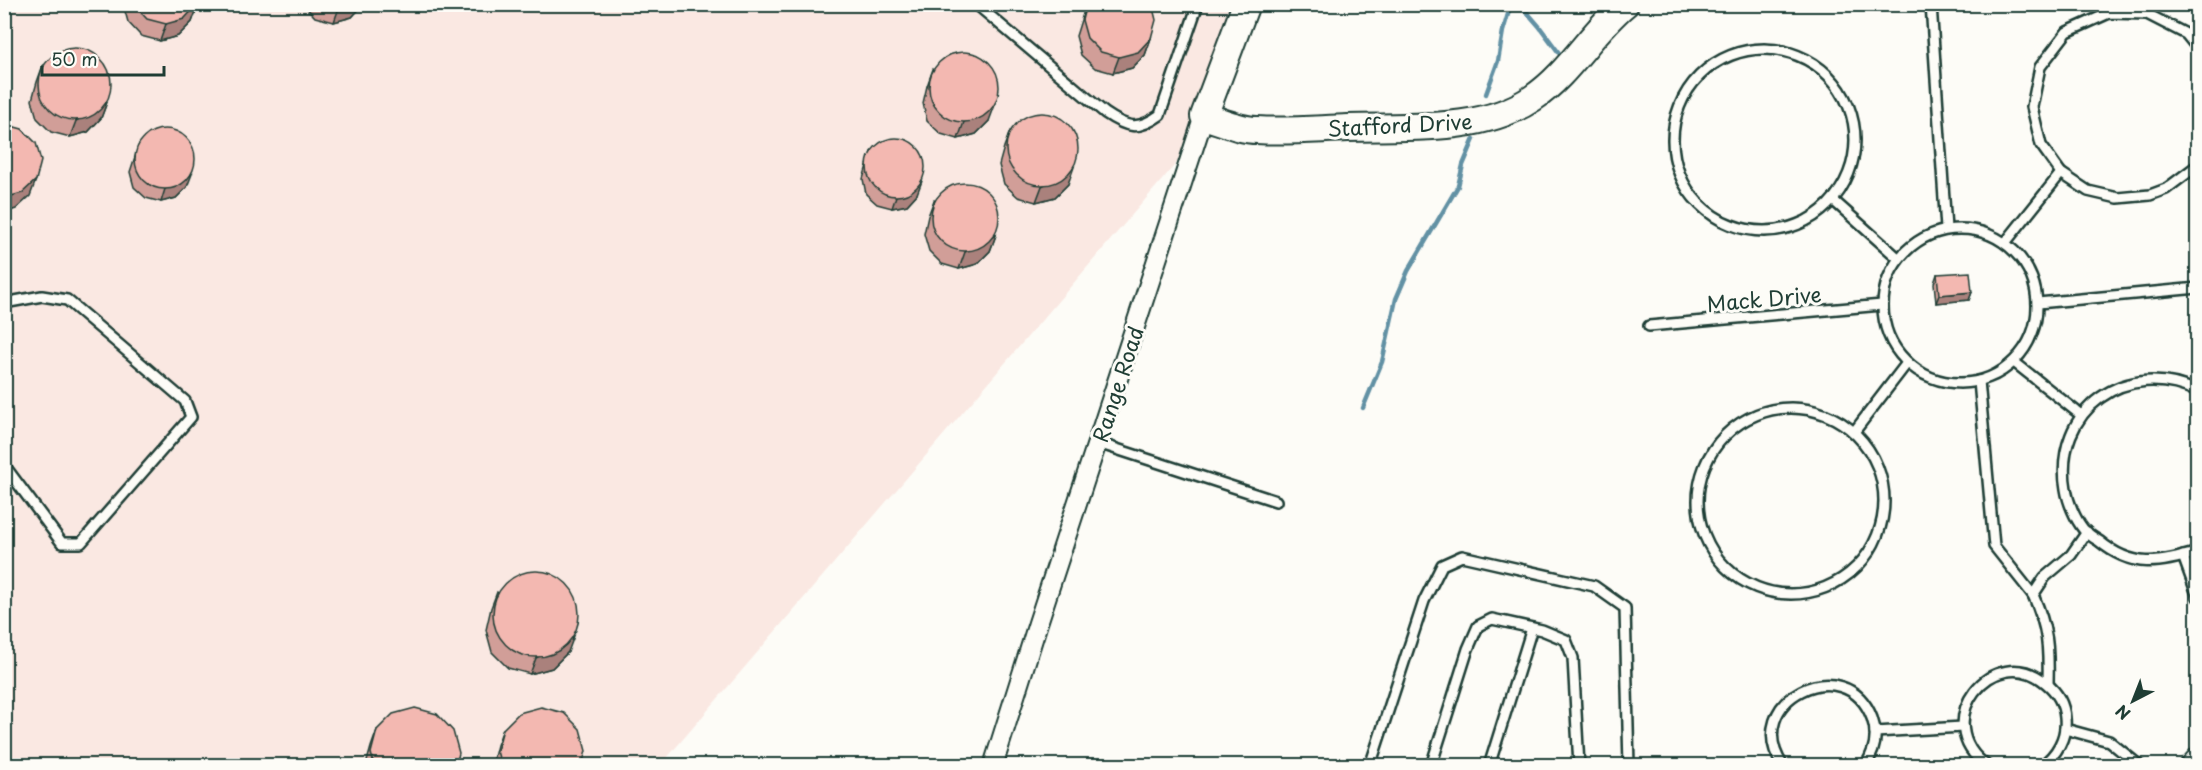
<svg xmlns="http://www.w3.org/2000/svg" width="2202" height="770" font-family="'Playpen Sans',sans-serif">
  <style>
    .built { fill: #fae8e2 }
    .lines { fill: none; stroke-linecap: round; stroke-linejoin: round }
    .stream { stroke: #6291a4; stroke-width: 4.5 }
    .lane-casing { stroke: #1f3d34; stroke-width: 14 }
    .street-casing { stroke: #1f3d34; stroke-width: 22 }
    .secondary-casing { stroke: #1f3d34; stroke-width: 30 }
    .lane { stroke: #fdfcf7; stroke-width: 9 }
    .street { stroke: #fdfcf7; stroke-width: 18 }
    .secondary { stroke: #fdfcf7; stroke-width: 26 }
    .wall { fill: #d19e98; stroke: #1f3d34; stroke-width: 1.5 }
    .shaded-wall { fill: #aa817c; stroke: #1f3d34; stroke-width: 1.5 }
    .building { fill: #f3b8b1; stroke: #1f3d34; stroke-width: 1.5 }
    .labels { text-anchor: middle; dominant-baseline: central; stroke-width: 6; stroke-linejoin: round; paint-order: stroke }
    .street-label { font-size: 21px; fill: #1f3d34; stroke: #fdfcf7 }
  </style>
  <rect width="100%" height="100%" fill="#fdfcf7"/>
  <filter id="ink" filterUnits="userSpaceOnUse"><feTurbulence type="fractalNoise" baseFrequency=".0167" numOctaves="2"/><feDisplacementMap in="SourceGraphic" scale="12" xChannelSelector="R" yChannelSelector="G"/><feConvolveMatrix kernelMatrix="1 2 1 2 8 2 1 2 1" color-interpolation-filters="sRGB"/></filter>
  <g filter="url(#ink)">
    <polygon class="built" points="4,5 1239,5 1209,125 660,766 5,765"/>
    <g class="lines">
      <g class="stream">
        <polyline points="1520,4 1539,26 1562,57"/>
        <polyline points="1486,94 1498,61 1503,31 1511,4"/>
        <polyline points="1363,408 1382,362 1396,299 1408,271 1458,186 1463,165 1474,139"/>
        <polyline points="4,757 14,766"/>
      </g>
      <defs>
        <g id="lane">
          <path d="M976,4l129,109c22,15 33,18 55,2l38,-111"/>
          <polyline points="1931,4 1946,229"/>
          <circle cx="1764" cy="140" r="91"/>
          <polyline points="2198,49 2186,34 2147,14 2109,13 2067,32 2040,67 2032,107 2041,145 2061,173 2088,191 2118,198 2150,195 2166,189 2198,165"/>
          <polyline points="1834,201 1898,258"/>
          <circle cx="1960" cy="306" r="77"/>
          <polyline points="2005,243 2061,173"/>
          <polyline points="4,303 42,296 67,300 185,401 191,417 81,543 62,543 4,465"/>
          <polyline points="2038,303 2198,288"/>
          <polyline points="1649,326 1882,305"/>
          <polyline points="2014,362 2081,415"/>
          <polyline points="1979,381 1994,546 2033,595"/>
          <path d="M2198,392c-71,-35 -146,18 -132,97 2,13 9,30 18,41 4,4 10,8 15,11 34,28 60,23 99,11"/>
          <circle cx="1791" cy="501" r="93"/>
          <polyline points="1854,432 1907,363"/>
          <polyline points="1098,443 1276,501"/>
          <polyline points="2183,556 2198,597"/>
          <path d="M2048,684c1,-36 0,-56 -15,-89l12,-18 26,-22 16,-23"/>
          <polyline points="2065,729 2109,741 2140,766"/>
          <polyline points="1875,732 1963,727"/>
          <polyline points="1370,766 1424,601 1442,565 1462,556 1594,586 1625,608 1629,766"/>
          <polyline points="1431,766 1468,649 1478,626 1492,619 1542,630 1566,640 1573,658 1579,766"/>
          <polyline points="1489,766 1532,628"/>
          <path d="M1783,766c-44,-66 63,-118 89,-48 6,16 3,33 -7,48"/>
          <path d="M1987,766c-60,-43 6,-127 59,-83 11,9 18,21 19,35 2,19 -8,37 -24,48"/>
        </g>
        <g id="street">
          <polyline points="993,766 1038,623 1204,116"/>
          <polyline points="2189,766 2198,756"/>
        </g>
        <path id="secondary" d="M1246,4l-42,112c17,5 36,14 53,14 30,2 61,-1 91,-2 59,-2 134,5 185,-30 36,-24 58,-66 92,-94"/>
      </defs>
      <use href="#lane" class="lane-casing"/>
      <use href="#street" class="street-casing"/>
      <use href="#secondary" class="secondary-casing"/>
      <use href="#lane" class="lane"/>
      <use href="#street" class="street"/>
      <use href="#secondary" class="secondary"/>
    </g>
    <g class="wall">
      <polygon points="123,4 198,4 192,22 178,36 160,41 141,36 128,22"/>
      <polygon points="303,4 364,4 352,17 334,22 315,17"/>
      <polygon points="1086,4 1151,38 1145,55 1132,68 1113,73 1095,68 1081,55 1076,36"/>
      <polygon points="43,65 107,102 101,118 88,132 70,137 51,132 37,118 32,100 37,82"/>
      <polygon points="933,69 989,121 976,134 958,139 941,134 927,121 923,103 927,86"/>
      <polygon points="1010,131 1068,184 1055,197 1036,202 1018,197 1004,184 999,165 1004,147"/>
      <polygon points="139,144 187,187 176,198 161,202 146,198 134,187 130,172"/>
      <polygon points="871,152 917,194 907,205 892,208 877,204 866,194 863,179"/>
      <polygon points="934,200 996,235 990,251 977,264 959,269 942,264 929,251 924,234 928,216"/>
      <polygon points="1937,274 1972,292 1969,300 1936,303 1934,283"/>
      <polygon points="497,592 568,652 552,668 530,674 508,668 492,652 486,630 491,608"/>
      <polygon points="503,729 582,765 492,765 497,745"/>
      <polygon points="377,730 456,765 366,765 371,747"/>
    </g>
    <g class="shaded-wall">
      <polygon points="343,4 364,4 352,17 334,22 340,5"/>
      <polygon points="198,6 192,22 178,36 160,41 166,24"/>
      <polygon points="1151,38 1145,55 1132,68 1113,73 1119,57"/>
      <polygon points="107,102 101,118 88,132 70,137 76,121"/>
      <polygon points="995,105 989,121 976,134 958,139 964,122"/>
      <polygon points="1074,167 1068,184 1055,197 1036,202 1042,186"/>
      <polygon points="192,174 187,187 176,198 161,202 165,189"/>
      <polygon points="36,180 30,196 16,209 4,213 4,198"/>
      <polygon points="922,181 917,194 907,205 892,208 896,196"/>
      <polygon points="996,235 990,251 977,264 959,269 965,252"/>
      <polygon points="1972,292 1969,300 1936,303 1939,295"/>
      <polygon points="574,636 568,652 552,668 530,674 536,658"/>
    </g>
    <g class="building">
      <polygon points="133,4 198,4 184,19 166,24 147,19"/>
      <polygon points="1086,4 1152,4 1156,20 1151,38 1138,52 1119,57 1101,52 1087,38 1082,20"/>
      <circle cx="75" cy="84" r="36"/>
      <circle cx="964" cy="87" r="35"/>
      <circle cx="1042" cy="149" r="36"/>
      <polygon points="4,124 22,129 36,143 41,161 36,180 22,193 4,198"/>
      <circle cx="165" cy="159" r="30"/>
      <circle cx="896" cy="167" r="29"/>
      <circle cx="965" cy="217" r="34"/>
      <polygon points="1970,272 1972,292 1939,295 1937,274"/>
      <circle cx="536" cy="614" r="43"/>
      <polygon points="541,707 564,713 580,729 586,751 582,765 501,765 497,751 503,729 519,713"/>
      <polygon points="415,708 437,714 453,731 459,753 456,765 374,765 371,753 377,730 393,714"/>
    </g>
  </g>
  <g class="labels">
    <g class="street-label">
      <text transform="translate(1400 124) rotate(-3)">Stafford Drive</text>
      <text transform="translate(1764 298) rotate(-5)">Mack Drive</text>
      <text transform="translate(1117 384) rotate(-72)">Range Road</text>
    </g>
  </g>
  <rect width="2202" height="770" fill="none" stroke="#fdfcf7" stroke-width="24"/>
  <rect x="12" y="12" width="2178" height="746" fill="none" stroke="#1f3d34" stroke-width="2" filter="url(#ink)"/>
  <g transform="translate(2133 701) rotate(222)" stroke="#fdfcf7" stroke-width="4.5" paint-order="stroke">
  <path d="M0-4.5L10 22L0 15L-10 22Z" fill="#1f3d34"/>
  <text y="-9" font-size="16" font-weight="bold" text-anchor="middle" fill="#1f3d34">N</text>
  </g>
  <path d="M42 66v9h122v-9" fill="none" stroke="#1f3d34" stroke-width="3"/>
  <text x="51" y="66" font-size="18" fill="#1f3d34" stroke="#fdfcf7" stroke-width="4.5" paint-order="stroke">50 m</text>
</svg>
